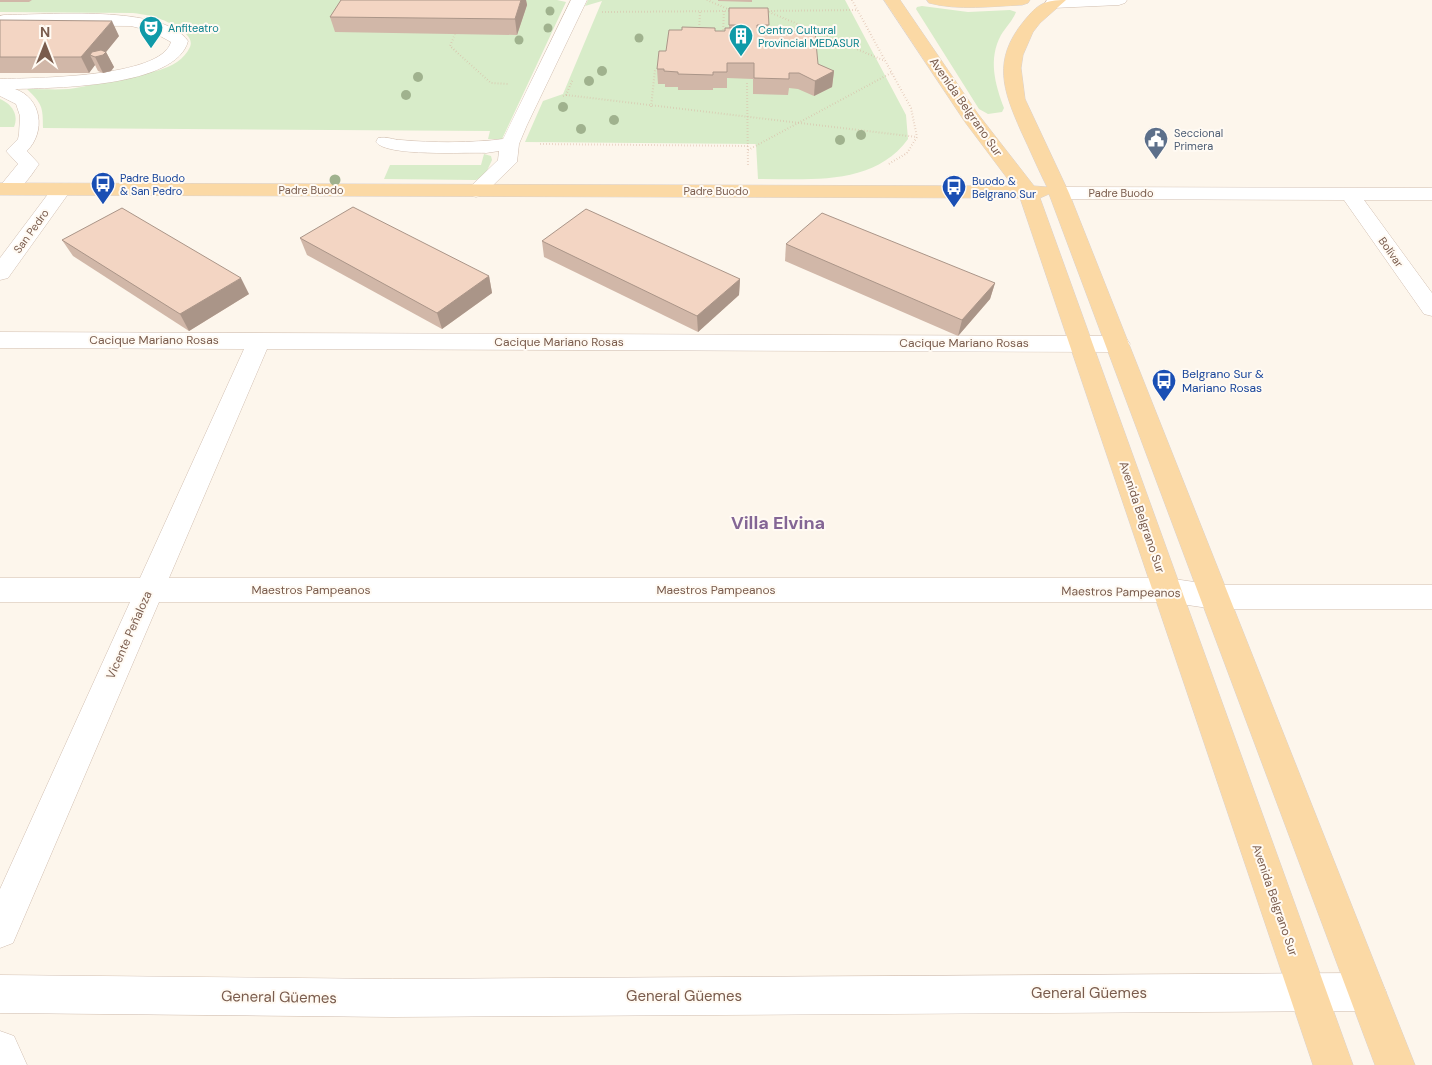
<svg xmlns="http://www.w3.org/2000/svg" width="1432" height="1065" font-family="'DM Sans',sans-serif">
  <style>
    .green { fill: #d8ecc9 }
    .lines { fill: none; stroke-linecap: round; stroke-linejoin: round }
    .minor-casing { stroke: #d1beb0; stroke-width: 1 }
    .major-casing { stroke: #dad1cd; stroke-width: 1 }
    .path { stroke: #d9b8a5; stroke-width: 2; stroke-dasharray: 0.5 2.5; stroke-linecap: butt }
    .minor { fill: #fff; fill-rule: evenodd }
    .major { fill: #fbd9a5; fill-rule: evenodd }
    .tree { fill: #a0b28e }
    .wall { fill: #d1b7a8 }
    .shaded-wall { fill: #aa9588 }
    .building { fill: #f3d5c3; stroke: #aa9588 }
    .labels { text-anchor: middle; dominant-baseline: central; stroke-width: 4; stroke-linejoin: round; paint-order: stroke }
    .far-culture-label { font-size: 11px; fill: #0d838f; stroke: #fffaf3; text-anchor: start }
    .far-service-label { font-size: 11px; fill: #4e5e75; stroke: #fffaf3; text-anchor: start }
    .far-transit-label { font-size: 11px; fill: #164399; stroke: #fffaf3; text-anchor: start }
    .far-street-label { font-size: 11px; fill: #7a5c4d; stroke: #fffaf3 }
    .street-label { font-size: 12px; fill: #7a5c4d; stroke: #fffaf3 }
    .transit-label { font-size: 12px; fill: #164399; stroke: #fffaf3; text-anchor: start }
    .near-street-label { font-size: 15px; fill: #7a5c4d; stroke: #fffaf3 }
    .district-label { font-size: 18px; font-weight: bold; fill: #846695; stroke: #fffaf3 }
  </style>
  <rect width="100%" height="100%" fill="#fdf6ec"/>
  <g class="green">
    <path d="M0,0h557l9,2 -64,137h-14l2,-8 -447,-3c0,-22 -1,-24 -16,-39 13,0 28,1 42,0 18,-2 35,-8 53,-12 22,-4 56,-5 68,-30 2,-5 0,-9 -4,-13 -18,-14 -30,-18 -53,-21l-133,-1z"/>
    <path d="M588,0h257l61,115 2,24c-34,47 -98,40 -150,40l-2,-35 -231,-2 18,-41 20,-7 39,-93 -17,5z"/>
    <path d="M922,6l46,6 42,-2 6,2c-3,8 -10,15 -15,23 -13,24 -6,49 3,73l-2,4 -14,2 -9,-5 -63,-100 1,-2z"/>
    <path d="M0,99c12,5 19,16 14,28h-14z"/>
    <polygon points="484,154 491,156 492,160 485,175 476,180 384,179 390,165 481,165"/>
  </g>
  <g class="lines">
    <defs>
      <g id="minor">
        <path d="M571,0h16l-60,125 -8,19 -2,18 -34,33 -7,2 -7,-2 -3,-4 32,-31 1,-9 -13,2c-20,-1 -100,4 -110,-11l2,-4c9,-2 15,2 23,2 31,3 71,3 102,-1z"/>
        <polygon points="1047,0 1127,0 1125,3 1119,5 1053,8 1047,6 1045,3"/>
        <path d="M4,15c42,0 159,-11 184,26 -11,46 -134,47 -173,48 27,9 31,43 12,62l12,13c-9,13 -21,33 -38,29l-1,-7 18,-22 -12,-13 12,-12 1,-5 1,-18 -4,-12 -16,-8v-17c33,-1 161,-1 171,-37l-20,-11 -20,-5 -127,-1 -4,-1v-8z"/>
        <polygon points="61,184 68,186 71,190 8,278 0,280 0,258 54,186"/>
        <polygon points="1059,187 1432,188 1432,200 1364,200 1432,293 1432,316 1424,314 1344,200 1059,199 1052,197 1049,193 1052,189"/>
        <polygon points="0,332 1118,336 1126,338 1130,344 1126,350 1118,352 267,349 169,578 1167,578 1215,585 1432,585 1432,609 1215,609 1167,602 159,602 13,943 0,948 0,889 130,602 0,602 0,578 140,578 244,349 0,348"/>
        <polygon points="1367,973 1380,979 1386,992 1380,1005 1367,1011 392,1017 0,1013 0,975 392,979"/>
        <polygon points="0,1031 14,1036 27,1065 0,1065"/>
      </g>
      <g id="major">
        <path d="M884,0h16l78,114 56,72 13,1c-9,-18 -17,-37 -26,-56 -18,-41 -29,-71 3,-110 14,-17 20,-21 42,-21l-26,23 -7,9 -10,23 -2,13 4,31 44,94 346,872h-40l-326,-871 -9,4 313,867h-40l-293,-867 -1020,-3v-12l1013,3 -48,-64z"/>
        <path d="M927,0h103l-2,3 -6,2c-30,1 -63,6 -93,-2z"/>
      </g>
    </defs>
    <use href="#minor" class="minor-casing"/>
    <use href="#major" class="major-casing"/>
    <g class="path">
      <polyline points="707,0 730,10"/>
      <polyline points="852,0 911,108 917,137 907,153 887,165"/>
      <polyline points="765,11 857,10"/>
      <polyline points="602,12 733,11"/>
      <polyline points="769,12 885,61"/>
      <polyline points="699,31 700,12"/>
      <polyline points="723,33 724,11"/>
      <polyline points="455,34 450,46 491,83 509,84"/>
      <polyline points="747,83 748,167"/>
      <polyline points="566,95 917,137"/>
      <polyline points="563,96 566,95 573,79"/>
      <polyline points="651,107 655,70"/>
      <polyline points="540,144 748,146"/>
      <polyline points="748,150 891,73"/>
    </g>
    <use href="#minor" class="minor"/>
    <use href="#major" class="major"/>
  </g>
  <g class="tree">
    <circle cx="550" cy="11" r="4.5"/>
    <circle cx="548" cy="28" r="4.5"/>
    <circle cx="639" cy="38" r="4.5"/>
    <circle cx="519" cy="40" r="4.5"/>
    <circle cx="602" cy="71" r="5"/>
    <circle cx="418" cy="77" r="5"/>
    <circle cx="589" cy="81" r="5"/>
    <circle cx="406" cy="95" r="5"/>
    <circle cx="563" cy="107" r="5"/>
    <circle cx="614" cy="120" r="5"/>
    <circle cx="581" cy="129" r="5"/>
    <circle cx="861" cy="135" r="5"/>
    <circle cx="840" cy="140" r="5"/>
    <circle cx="335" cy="180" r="5.5"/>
  </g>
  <g class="wall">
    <polygon points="0,0 32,0 29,2 0,2"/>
    <polygon points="341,0 526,0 527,5 517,35 335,32 330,17"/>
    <polygon points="718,0 752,0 752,2 718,1"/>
    <polygon points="729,8 768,8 768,28 818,64 834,71 832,87 814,96 798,89 789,88 788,95 753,94 753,79 727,78 727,88 713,88 713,90 678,90 678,87 665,87 665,84 658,84 657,69 666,51 715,31 725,31 729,28"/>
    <polygon points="0,20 119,36 106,52 114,67 111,71 103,73 98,71 95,65 89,73 0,73"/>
    <polygon points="300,238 489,276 492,293 442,329 307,255"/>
    <polygon points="62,240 249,294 189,331 73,256"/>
    <polygon points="542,241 740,279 739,295 698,332 544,257"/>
    <polygon points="786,244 995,283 990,299 958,336 785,261"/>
  </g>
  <g class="shaded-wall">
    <polygon points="521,0 526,0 527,5 517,35 515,19"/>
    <polygon points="112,21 119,36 106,52 114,67 111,71 103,73 95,57 90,55 95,65 89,73 81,57"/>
    <polygon points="834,71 832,87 814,96 815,81"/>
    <polygon points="489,276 492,293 442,329 437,313"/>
    <polygon points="241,278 249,294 189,331 180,314"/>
    <polygon points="740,279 739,295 698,332 697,316"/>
    <polygon points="995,283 990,299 958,336 962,320"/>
  </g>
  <g class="building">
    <polygon points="341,0 521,0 515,19 330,17"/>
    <polygon points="729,8 768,8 769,25 757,25 757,28 772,28 772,31 815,32 818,64 834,71 815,81 799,73 789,73 789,79 754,78 754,63 727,63 727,72 713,72 713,75 678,74 678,72 664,71 664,69 657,69 659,51 666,51 669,30 682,30 682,27 715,28 715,31 725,31 725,28 740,28 740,25 729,25"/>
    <polygon points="0,20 112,21 81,57 0,57"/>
    <polygon points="101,50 106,52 103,55 95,57 90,55 92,52"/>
    <polygon points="353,207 489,276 437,313 300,238"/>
    <polygon points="122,208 241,278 180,314 62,240"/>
    <polygon points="586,209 740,279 697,316 542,241"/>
    <polygon points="822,213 995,283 962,320 786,244"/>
  </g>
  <defs>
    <symbol id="theatre-pin" viewBox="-11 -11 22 30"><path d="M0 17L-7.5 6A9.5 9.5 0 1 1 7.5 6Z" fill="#0f9aa8" stroke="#fffaf3"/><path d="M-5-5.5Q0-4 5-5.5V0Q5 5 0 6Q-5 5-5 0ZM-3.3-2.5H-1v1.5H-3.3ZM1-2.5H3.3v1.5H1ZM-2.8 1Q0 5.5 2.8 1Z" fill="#fff"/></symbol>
    <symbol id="building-pin" viewBox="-11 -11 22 30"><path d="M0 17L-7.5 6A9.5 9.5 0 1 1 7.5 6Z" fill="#0f9aa8" stroke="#fffaf3"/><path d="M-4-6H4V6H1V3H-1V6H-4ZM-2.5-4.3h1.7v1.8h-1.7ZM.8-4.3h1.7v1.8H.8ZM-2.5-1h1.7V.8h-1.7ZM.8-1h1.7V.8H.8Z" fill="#fff"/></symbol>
    <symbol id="civic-pin" viewBox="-11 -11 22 30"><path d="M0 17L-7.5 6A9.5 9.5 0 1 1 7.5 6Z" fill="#5c6f8a" stroke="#fffaf3"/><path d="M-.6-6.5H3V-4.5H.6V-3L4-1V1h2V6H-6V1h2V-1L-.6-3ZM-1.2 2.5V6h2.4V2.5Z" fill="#fff"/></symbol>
    <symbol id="bus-pin" viewBox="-11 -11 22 30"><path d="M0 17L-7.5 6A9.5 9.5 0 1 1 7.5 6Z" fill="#1a4fb4" stroke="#fffaf3"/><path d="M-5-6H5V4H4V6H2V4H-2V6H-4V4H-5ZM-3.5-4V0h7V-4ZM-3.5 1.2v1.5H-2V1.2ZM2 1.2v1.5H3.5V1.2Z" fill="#fff"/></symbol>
  </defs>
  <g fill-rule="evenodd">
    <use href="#theatre-pin" x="137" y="14" width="28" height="38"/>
    <use href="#building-pin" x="727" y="22" width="28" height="38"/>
    <use href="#civic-pin" x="1142" y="125" width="28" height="38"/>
    <use href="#bus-pin" x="89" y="170" width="28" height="38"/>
    <use href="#bus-pin" x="940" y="173" width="28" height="38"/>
    <use href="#bus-pin" x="1150" y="367" width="28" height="38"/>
  </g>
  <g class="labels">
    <g class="far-culture-label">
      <text x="168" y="28">Anfiteatro</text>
      <text x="758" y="30">Centro Cultural<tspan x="758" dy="13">Provincial MEDASUR</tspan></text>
    </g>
    <g class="far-service-label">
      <text x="1174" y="133">Seccional<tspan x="1174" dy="13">Primera</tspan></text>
    </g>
    <g class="far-transit-label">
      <text x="120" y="178">Padre Buodo<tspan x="120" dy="13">&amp; San Pedro</tspan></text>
      <text x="972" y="181">Buodo &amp;<tspan x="972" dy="13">Belgrano Sur</tspan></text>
    </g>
    <g class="far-street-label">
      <text x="311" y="190">Padre Buodo</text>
      <text x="716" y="191">Padre Buodo</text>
      <text x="1121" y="193">Padre Buodo</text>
      <text transform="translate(31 231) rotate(-54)">San Pedro</text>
      <text transform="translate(1391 252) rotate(55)">Bolívar</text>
    </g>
    <g class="street-label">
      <text transform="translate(966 107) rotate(55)">Avenida Belgrano Sur</text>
      <text x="154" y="340">Cacique Mariano Rosas</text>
      <text x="559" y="342">Cacique Mariano Rosas</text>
      <text x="964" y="343">Cacique Mariano Rosas</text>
      <text transform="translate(1142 517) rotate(71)">Avenida Belgrano Sur</text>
      <text x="311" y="590">Maestros Pampeanos</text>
      <text x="716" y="590">Maestros Pampeanos</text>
      <text transform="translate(1121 592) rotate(1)">Maestros Pampeanos</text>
      <text transform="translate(129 635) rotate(-66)">Vicente Peñaloza</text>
      <text transform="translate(1275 900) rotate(71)">Avenida Belgrano Sur</text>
    </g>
    <g class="transit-label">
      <text x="1182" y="374">Belgrano Sur &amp;<tspan x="1182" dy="14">Mariano Rosas</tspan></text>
    </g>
    <g class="near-street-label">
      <text x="1089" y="993">General Güemes</text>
      <text x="684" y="996">General Güemes</text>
      <text transform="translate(279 997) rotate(1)">General Güemes</text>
    </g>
    <g class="district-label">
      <text x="778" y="523">Villa Elvina</text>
    </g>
  </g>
  <g transform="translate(45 45)" stroke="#fffaf3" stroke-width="4" paint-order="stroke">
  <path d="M0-4L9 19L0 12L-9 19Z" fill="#7a5c4d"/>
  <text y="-8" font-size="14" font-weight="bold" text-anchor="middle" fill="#7a5c4d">N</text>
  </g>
</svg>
